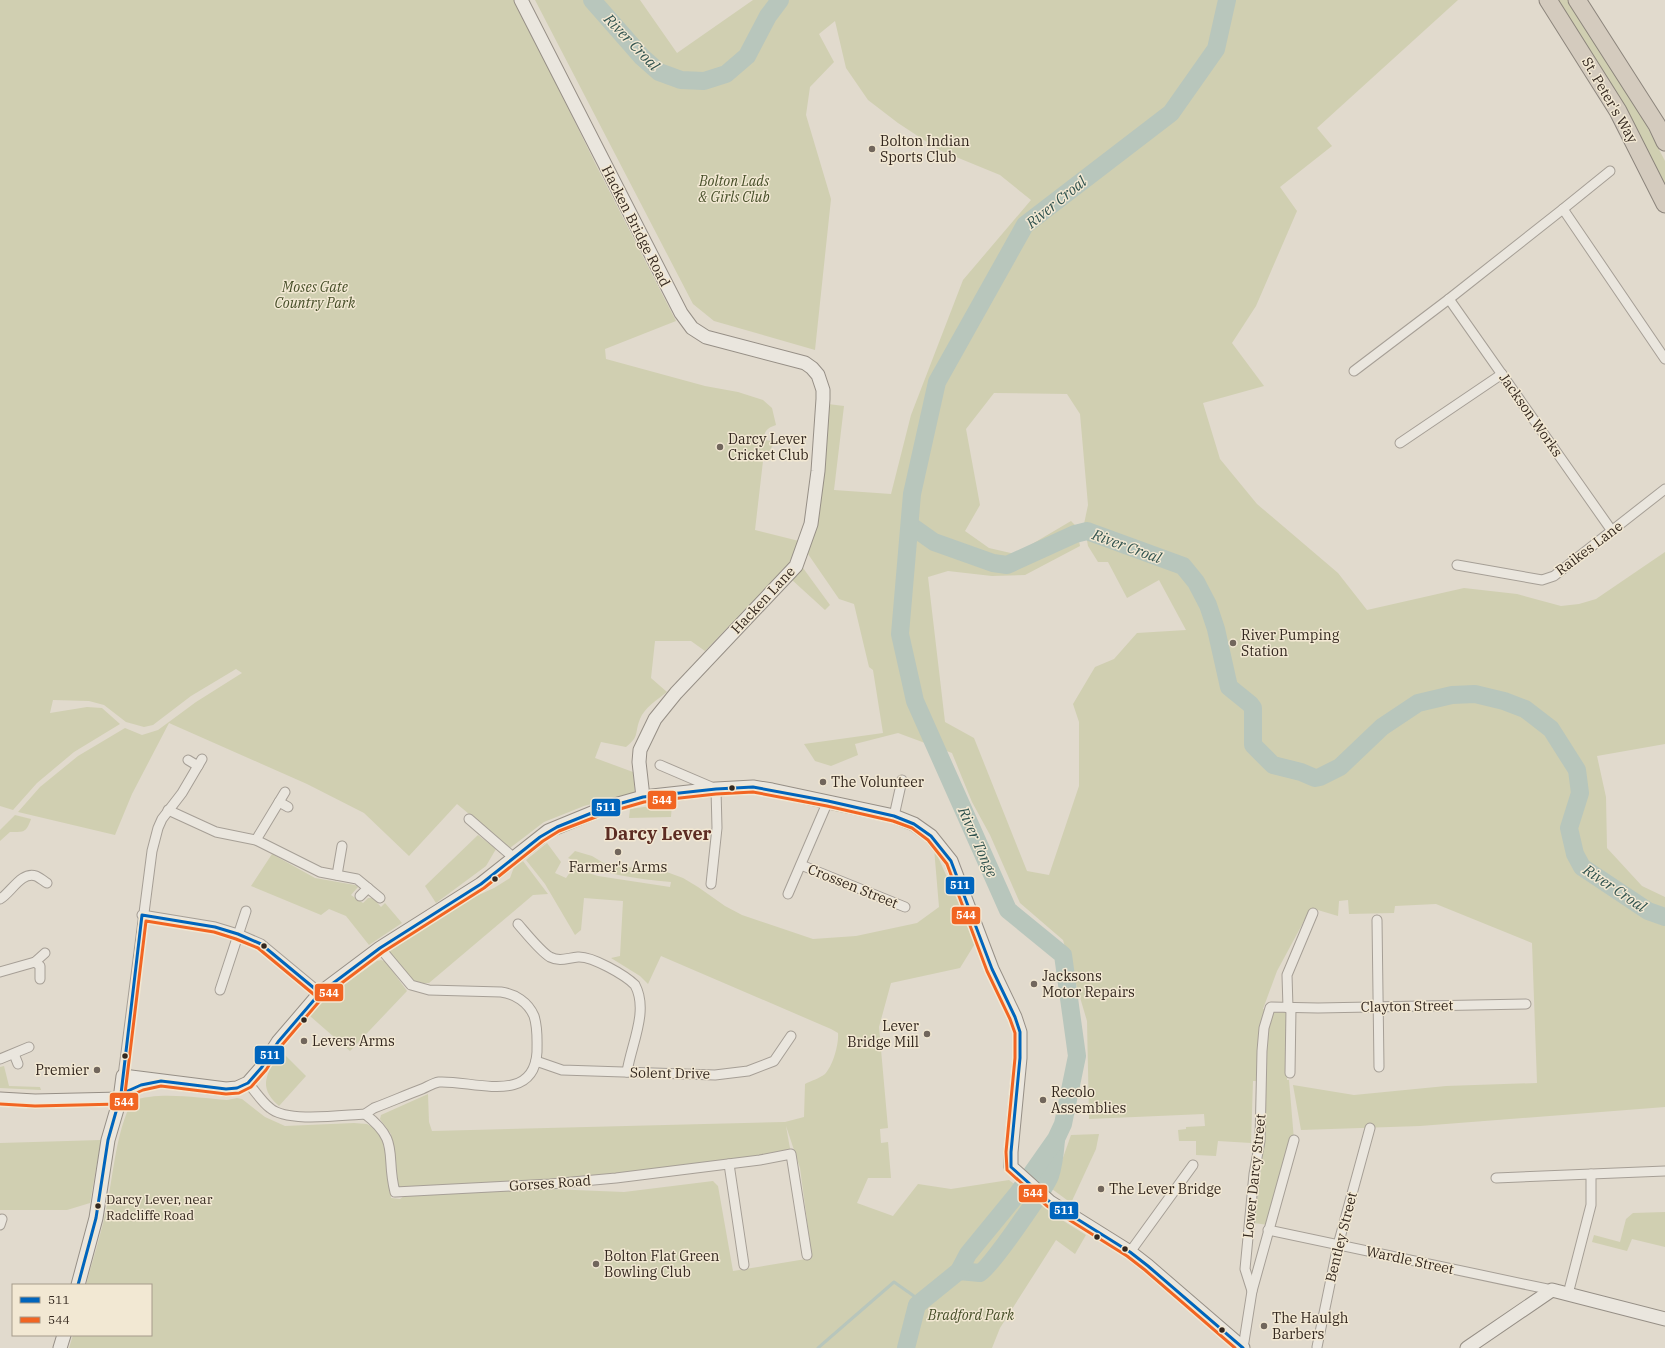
<svg xmlns="http://www.w3.org/2000/svg" width="1665" height="1348" font-family="'IBM Plex Serif',serif">
  <style>
    .green { fill: #d0cfb1; fill-rule: evenodd }
    .lines { fill: none; stroke-linecap: round; stroke-linejoin: round }
    .stream { stroke: #b8c6bc; stroke-width: 3 }
    .river { stroke: #b8c6bc; stroke-width: 18 }
    .street-casing { stroke: #a69f96; stroke-width: 11 }
    .secondary-casing { stroke: #968f86; stroke-width: 15 }
    .highway-casing { stroke: #8c857c; stroke-width: 19 }
    .street { stroke: #eae6de; stroke-width: 9 }
    .secondary { stroke: #eae6de; stroke-width: 13 }
    .highway { stroke: #d4cbbe; stroke-width: 17 }
    .bus-1-casing { stroke: #f2e8d3; stroke-width: 6 }
    .bus-2-casing { stroke: #f2e8d3; stroke-width: 6 }
    .bus-1 { stroke: #0065bd; stroke-width: 3 }
    .bus-2 { stroke: #f26522; stroke-width: 3 }
    .poi-dot { fill: #71665c; stroke: #f2e8d3; stroke-width: 1.5 }
    .bus-dot { fill: #34281f; stroke: #f2e8d3; stroke-width: 1.5 }
    .labels { text-anchor: middle; dominant-baseline: central; stroke-width: 3; stroke-linejoin: round; paint-order: stroke }
    .bus-label { font-size: 13px; fill: #34281f; stroke: #f2e8d3; text-anchor: start }
    .street-label { font-size: 14px; fill: #34281f; stroke: #f2e8d3 }
    .poi-label { font-size: 14px; fill: #34281f; stroke: #f2e8d3; text-anchor: start }
    .park-label { font-size: 14px; font-style: italic; fill: #464e28; stroke: #f2e8d3 }
    .water-label { font-size: 15px; font-style: italic; fill: #30524e; stroke: #f2e8d3 }
    .district-label { font-size: 18px; font-weight: bold; fill: #5c2c23; stroke: #f2e8d3 }
    .line-badge { stroke: #f2e8d3; stroke-width: 1.5 }
    .badge-label { font-size: 11px; text-anchor: middle; font-weight: bold; fill: #fff }
  </style>
  <rect width="100%" height="100%" fill="#e1dacd"/>
  <g class="green">
    <path d="M0,0h515l82,167 79,154 -71,28 1,10 99,27 33,6 25,8 9,8 4,17c-9,3 -12,6 -12,15l9,1v4l-10,16 -8,69 44,11 -10,22 -84,88 -14,-10h-36l-4,37 16,14c-9,7 -23,16 -27,27 -6,15 0,17 -14,28l-25,-5 -6,16 38,14 2,21 -51,13 -40,16 -34,26 -53,-44 -48,52 -45,-43 -57,-29 -138,-61 -37,71 -17,41 -97,-23 22,-25 38,-31 47,-28 17,7 16,-5 38,-28 46,-29 -6,-4 -45,27 -38,29 -9,2 -18,-5 -22,-17 -15,-4 -36,-1 -3,13 37,-6 15,1 18,16 -46,28 -37,31 -24,27 -13,-4z"/>
    <path d="M535,0h105l37,53 76,-53h705l-141,128 15,18 -52,41 17,24 -41,95 -24,37 32,43 -61,17 17,56 37,45 81,69 29,37 97,-22 53,6 44,12 18,-2 17,-5 69,-47v192l-68,12 9,41 1,51 35,38 23,11v210l-245,19 -119,4 -8,-45 61,10 92,-9 91,-3 -5,-140 -96,-39 -41,2 -1,7 -45,1 -1,-14 -9,1 -1,15 -27,-8 -34,63 -14,38 24,3v68h2l5,60 -26,85 -14,-2 10,-80 2,-62h-13l-2,62 -33,-2 -2,15 -20,-1v-14h-17l-1,-11 8,-1v-2l19,-1 -1,-12 -115,5 -2,-98 -24,-81 -43,-37 -30,-68 -18,-33 -20,-49 -54,-20 -43,11 3,11 -27,11 -16,-5 -11,-17 79,-11 -10,-63 -4,-3 -15,-63 -15,-5 -31,-45 14,-65 6,-85 16,2 -10,84 57,4 20,-79 52,-135 68,-80 -31,-25 -61,-25 -41,-27 -30,-23 -22,-32 -11,-47 -16,13 15,28 -24,25 -4,28 25,84 -16,151 -101,-29 -21,-17zM994,393l73,1 13,20 8,91 -4,19 4,22 10,16h10l19,36 32,-18 27,50 -49,3 -23,26 -19,8 -22,37 6,18v64l-30,89 -22,-4 -53,-133 -29,-16 -17,-145 20,-6 44,5 33,-1 55,-29 -4,-20 -5,-5 -56,33 -26,-6 -24,-17 15,-26 -14,-76z"/>
    <polygon points="1554,0 1568,0 1639,111 1665,161 1665,189"/>
    <polygon points="803,568 830,605 825,610 791,579"/>
    <polygon points="672,803 671,817 629,818 630,809"/>
    <path d="M15,815l16,4c-5,14 -7,13 -21,13l-10,9v-11z"/>
    <polygon points="478,835 496,849 486,866 436,903 425,886"/>
    <path d="M547,843l14,19 -6,11 11,5 7,-10 25,8 72,11 1,-5c-35,-3 -71,-8 -103,-24l7,-7 17,5 15,9 57,6 19,7 15,9 27,19 17,9 71,24 43,-3 61,-13 22,-16 -5,-59 42,94 -16,26 -69,15 -12,44 9,101 -8,1 1,14 7,-1 3,36h-23l-11,25 36,13 25,-32 33,5 58,-9 53,40 24,15 -11,19 -19,-14 -56,88 -8,20h-923l4,-13h78v-50h-65c7,-27 16,-53 21,-80 7,-35 9,-72 25,-104 27,-10 66,-3 95,-1l10,-2 5,1 23,18 20,9 69,-3 13,1 9,5 12,22 3,47 9,1 7,-5 143,-5 74,3 89,-11 5,5 15,85 79,-13 -12,-90 -14,-42 5,28 -241,30 -153,4 -6,-54 -11,-15 1,-4 47,-21 1,28 3,9 353,-9 19,-5 1,-33c6,-3 15,-6 20,-10 8,-8 14,-30 13,-41l-7,-4 -170,-73 -13,28 -8,-8 -29,-18 9,-2 3,-55 -39,-3 -3,32 -6,5 -30,-51 -19,-24z"/>
    <polygon points="272,854 315,878 355,885 358,887 351,895 363,903 368,898 373,898 381,907 385,903 402,923 369,945 346,916 329,909 321,915 251,886"/>
    <polygon points="523,861 548,894 533,895 429,983 413,983 390,955 390,951 472,898 494,888 510,878 514,867"/>
    <polygon points="381,960 386,962 407,991 350,1051 310,1016 326,998 377,961"/>
    <path d="M281,1051l25,25 -27,30c-23,-20 -11,-34 2,-55z"/>
    <polygon points="4,1066 9,1086 40,1087 41,1090 0,1088 0,1067"/>
    <polygon points="1099,1134 1096,1149 1071,1203 1052,1189 1071,1135"/>
    <polygon points="101,1140 90,1203 67,1210 0,1210 0,1143"/>
    <polygon points="1665,1212 1665,1247 1632,1239 1627,1251 1592,1242 1594,1235 1620,1242 1626,1219 1633,1213"/>
  </g>
  <g class="lines">
    <polyline class="stream" points="818,1348 894,1282 921,1301"/>
    <g class="river">
      <polyline points="592,0 642,57 659,72 681,80 704,81 726,74 747,56 768,16 780,0"/>
      <polyline points="910,525 934,542 993,563 1007,565 1075,534 1087,531 1183,566 1196,582 1208,605 1216,629 1229,687 1250,704 1253,708 1253,745 1273,765 1301,772 1315,778 1320,777 1340,767 1382,727 1418,703 1452,695 1475,694 1504,701 1525,709 1551,729 1577,770 1580,793 1569,828 1575,854 1582,867 1648,911 1665,917"/>
      <path d="M959,1271l21,2c8,-2 66,-86 70,-97 4,-12 5,-24 6,-36"/>
      <polyline points="906,1348 917,1305 959,1271 968,1254 1018,1193 1056,1139 1063,1124 1077,1056 1063,955 1008,910 915,701 900,634 912,494 937,382 1025,225 1171,113 1216,49 1227,0"/>
    </g>
    <defs>
      <g id="street">
        <polyline points="1563,209 1610,171"/>
        <polyline points="1449,299 1612,531"/>
        <polyline points="1354,371 1449,299 1563,209 1665,359"/>
        <polyline points="1400,443 1502,374"/>
        <polyline points="1457,565 1542,580 1554,576 1665,489"/>
        <polyline points="188,760 198,766"/>
        <polyline points="660,765 716,789 717,828 711,884"/>
        <polyline points="279,802 288,807"/>
        <polyline points="168,810 216,832 256,840 320,872 357,879 380,898"/>
        <polyline points="894,816 902,780"/>
        <polyline points="469,819 514,858"/>
        <polyline points="256,840 285,792"/>
        <polyline points="801,865 905,907"/>
        <polyline points="337,875 342,846"/>
        <polyline points="788,894 828,801"/>
        <polyline points="360,896 368,888"/>
        <path d="M0,899c11,-6 21,-28 36,-23 4,2 8,5 11,7"/>
        <polyline points="142,915 215,927 238,934 261,944 320,993"/>
        <polyline points="1377,920 1379,1067"/>
        <path d="M518,924c7,8 23,28 32,33 10,5 17,1 28,0 14,-1 47,18 57,28 14,26 -4,60 -8,87"/>
        <polyline points="35,962 40,966 40,979"/>
        <polyline points="0,972 35,962 45,953"/>
        <polyline points="220,990 246,911"/>
        <polyline points="1288,1008 1287,975 1313,913"/>
        <polyline points="14,1054 18,1064"/>
        <polyline points="0,1059 29,1047"/>
        <polyline points="536,1061 562,1070 715,1075 748,1071 774,1061 791,1036"/>
        <polyline points="1290,1073 1291,1008"/>
        <polyline points="123,1076 152,851 158,828 162,819 182,793 202,759"/>
        <path d="M248,1083c7,8 14,19 22,25 17,15 72,7 95,6l9,-6c16,-6 32,-13 48,-19 5,-2 11,-6 17,-7 33,-2 95,24 98,-30 0,-13 1,-24 -3,-36 -6,-14 -19,-22 -33,-24l-72,-2 -18,-5 -31,-37"/>
        <path d="M365,1114c36,28 20,40 30,78l155,-8 66,-6 144,-18 31,-6 16,101"/>
        <polyline points="729,1164 744,1265"/>
        <polyline points="1496,1178 1665,1171"/>
        <polyline points="0,1225 2,1219"/>
        <polyline points="1268,1230 1552,1290"/>
        <polyline points="1130,1252 1193,1165"/>
        <polyline points="1252,1291 1245,1269 1254,1174 1260,1141 1262,1051 1264,1028 1270,1008 1271,1007 1318,1008 1526,1004"/>
        <polyline points="1568,1294 1591,1205 1591,1174"/>
        <polyline points="1317,1347 1338,1245 1370,1128"/>
        <polyline points="1243,1348 1252,1291 1294,1140"/>
      </g>
      <g id="secondary">
        <polyline points="521,0 681,313 692,328 706,337 805,363 812,368 818,375 823,390 823,399 818,471 811,524 796,566 676,693 655,719 640,750 639,762 643,797"/>
        <polyline points="121,1094 134,1087 153,1082"/>
        <polyline points="0,1099 35,1101 120,1099"/>
        <polyline points="78,1285 96,1218 108,1140 120,1099 123,1076 226,1089 237,1088 248,1083 262,1067 278,1042 320,993 380,948 481,884 548,831 604,808 643,797 716,789 753,787 772,790 894,816 914,824 931,836 951,861 992,969 1015,1017 1020,1032 1020,1058 1011,1152 1011,1167 1050,1202 1130,1252 1148,1266 1243,1348"/>
        <polyline points="60,1348 64,1335"/>
        <polyline points="1467,1348 1552,1290 1665,1319"/>
      </g>
      <g id="highway">
        <polyline points="1548,0 1618,111 1665,204"/>
        <polyline points="1577,0 1657,125 1665,142"/>
      </g>
    </defs>
    <use href="#street" class="street-casing"/>
    <use href="#secondary" class="secondary-casing"/>
    <use href="#highway" class="highway-casing"/>
    <use href="#street" class="street"/>
    <use href="#secondary" class="secondary"/>
    <use href="#highway" class="highway"/>
    <defs>
      <g id="bus-1">
        <polyline points="121,1094 141,1085 161,1081 226,1089 237,1088 248,1083 262,1067 278,1042 320,993 380,948 481,884 540,837 557,827 604,808 643,797 716,789 753,787 828,801 894,816 914,824 931,836 951,861 992,969 1015,1017 1020,1032 1020,1058 1011,1152 1011,1167 1050,1202 1130,1252 1148,1266 1243,1348"/>
        <polyline points="78,1285 96,1218 108,1140 121,1094 142,915 215,927 238,934 261,944 320,993"/>
      </g>
      <g id="bus-2">
        <polyline points="123,1099 143,1090 161,1086 226,1094 239,1093 251,1087 266,1070 282,1045 323,997 383,952 484,888 543,841 559,831 606,813 644,802 716,794 753,792 827,806 893,821 912,828 928,840 947,864 987,971 1010,1019 1015,1033 1015,1058 1006,1152 1007,1170 1047,1206 1127,1256 1145,1270 1235,1348"/>
        <polyline points="0,1104 35,1106 120,1104 124,1102 146,921 214,932 236,939 258,948 317,997"/>
      </g>
    </defs>
    <use href="#bus-1" class="bus-1-casing"/>
    <use href="#bus-2" class="bus-2-casing"/>
    <use href="#bus-1" class="bus-1"/>
    <use href="#bus-2" class="bus-2"/>
  </g>
  <g class="poi-dot">
    <circle cx="872" cy="149" r="4"/>
    <circle cx="720" cy="447" r="4"/>
    <circle cx="1233" cy="643" r="4"/>
    <circle cx="823" cy="782" r="4"/>
    <circle cx="618" cy="852" r="4"/>
    <circle cx="1034" cy="984" r="4"/>
    <circle cx="927" cy="1034" r="4"/>
    <circle cx="304" cy="1041" r="4"/>
    <circle cx="97" cy="1070" r="4"/>
    <circle cx="1043" cy="1100" r="4"/>
    <circle cx="1101" cy="1189" r="4"/>
    <circle cx="596" cy="1264" r="4"/>
    <circle cx="1264" cy="1326" r="4"/>
  </g>
  <g class="bus-dot">
    <circle cx="732" cy="788" r="3.5"/>
    <circle cx="495" cy="879" r="3.5"/>
    <circle cx="264" cy="946" r="3.5"/>
    <circle cx="304" cy="1020" r="3.5"/>
    <circle cx="125" cy="1056" r="3.5"/>
    <circle cx="98" cy="1206" r="3.5"/>
    <circle cx="1097" cy="1237" r="3.5"/>
    <circle cx="1125" cy="1249" r="3.5"/>
    <circle cx="1222" cy="1330" r="3.5"/>
  </g>
  <g class="labels">
    <g class="bus-label">
      <text x="106" y="1199">Darcy Lever, near<tspan x="106" dy="16">Radcliffe Road</tspan></text>
    </g>
    <g class="street-label">
      <text transform="translate(1610 100) rotate(60)">St. Peter's Way</text>
      <text transform="translate(636 226) rotate(63)">Hacken Bridge Road</text>
      <text transform="translate(1531 415) rotate(55)">Jackson Works</text>
      <text transform="translate(1589 548) rotate(-37)">Raikes Lane</text>
      <text transform="translate(763 600) rotate(-47)">Hacken Lane</text>
      <text transform="translate(853 886) rotate(22)">Crossen Street</text>
      <text transform="translate(1407 1006) rotate(-1)">Clayton Street</text>
      <text transform="translate(670 1073) rotate(1)">Solent Drive</text>
      <text transform="translate(1254 1176) rotate(-84)">Lower Darcy Street</text>
      <text transform="translate(550 1183) rotate(-4)">Gorses Road</text>
      <text transform="translate(1341 1237) rotate(-76)">Bentley Street</text>
      <text transform="translate(1410 1260) rotate(12)">Wardle Street</text>
    </g>
    <g class="poi-label">
      <text x="880" y="141">Bolton Indian<tspan x="880" dy="16">Sports Club</tspan></text>
      <text x="728" y="439">Darcy Lever<tspan x="728" dy="16">Cricket Club</tspan></text>
      <text x="1241" y="635">River Pumping<tspan x="1241" dy="16">Station</tspan></text>
      <text x="831" y="782">The Volunteer</text>
      <text x="618" y="867" text-anchor="middle">Farmer's Arms</text>
      <text x="1042" y="976">Jacksons<tspan x="1042" dy="16">Motor Repairs</tspan></text>
      <text x="919" y="1026" text-anchor="end">Lever<tspan x="919" dy="16">Bridge Mill</tspan></text>
      <text x="312" y="1041">Levers Arms</text>
      <text x="89" y="1070" text-anchor="end">Premier</text>
      <text x="1051" y="1092">Recolo<tspan x="1051" dy="16">Assemblies</tspan></text>
      <text x="1109" y="1189">The Lever Bridge</text>
      <text x="604" y="1256">Bolton Flat Green<tspan x="604" dy="16">Bowling Club</tspan></text>
      <text x="1272" y="1318">The Haulgh<tspan x="1272" dy="16">Barbers</tspan></text>
    </g>
    <g class="park-label">
      <text x="734" y="181">Bolton Lads<tspan x="734" dy="16">&amp; Girls Club</tspan></text>
      <text x="315" y="287">Moses Gate<tspan x="315" dy="16">Country Park</tspan></text>
      <text x="971" y="1315">Bradford Park</text>
    </g>
    <g class="water-label">
      <text transform="translate(632 42) rotate(46)">River Croal</text>
      <text transform="translate(1056 202) rotate(-39)">River Croal</text>
      <text transform="translate(1127 546) rotate(20)">River Croal</text>
      <text transform="translate(978 842) rotate(66)">River Tonge</text>
      <text transform="translate(1615 888) rotate(34)">River Croal</text>
    </g>
    <g class="district-label">
      <text x="658" y="833">Darcy Lever</text>
    </g>
  </g>
  <g class="line-badge">
    <rect x="647" y="790" width="30" height="20" rx="4" fill="#f26522"/>
    <rect x="591" y="798" width="30" height="19" rx="4" fill="#0065bd"/>
    <rect x="945" y="876" width="30" height="19" rx="4" fill="#0065bd"/>
    <rect x="951" y="906" width="30" height="19" rx="4" fill="#f26522"/>
    <rect x="314" y="983" width="30" height="19" rx="4" fill="#f26522"/>
    <rect x="254" y="1045" width="31" height="20" rx="4" fill="#0065bd"/>
    <rect x="109" y="1092" width="30" height="19" rx="4" fill="#f26522"/>
    <rect x="1018" y="1184" width="30" height="19" rx="4" fill="#f26522"/>
    <rect x="1049" y="1201" width="30" height="19" rx="4" fill="#0065bd"/>
  </g>
  <g class="badge-label">
    <text x="662" y="804">544</text>
    <text x="606" y="811">511</text>
    <text x="960" y="889">511</text>
    <text x="966" y="919">544</text>
    <text x="329" y="997">544</text>
    <text x="270" y="1059">511</text>
    <text x="124" y="1106">544</text>
    <text x="1033" y="1197">544</text>
    <text x="1064" y="1214">511</text>
  </g>
  <rect x="12" y="1284" width="140" height="52" fill="#f2e8d3" stroke="#a69b8b"/>
  <rect x="20" y="1297" width="20" height="6" fill="#0065bd" stroke="#a69b8b"/>
  <text x="48" y="1304" font-size="12" fill="#34281f">511</text>
  <rect x="20" y="1317" width="20" height="6" fill="#f26522" stroke="#a69b8b"/>
  <text x="48" y="1324" font-size="12" fill="#34281f">544</text>
</svg>
